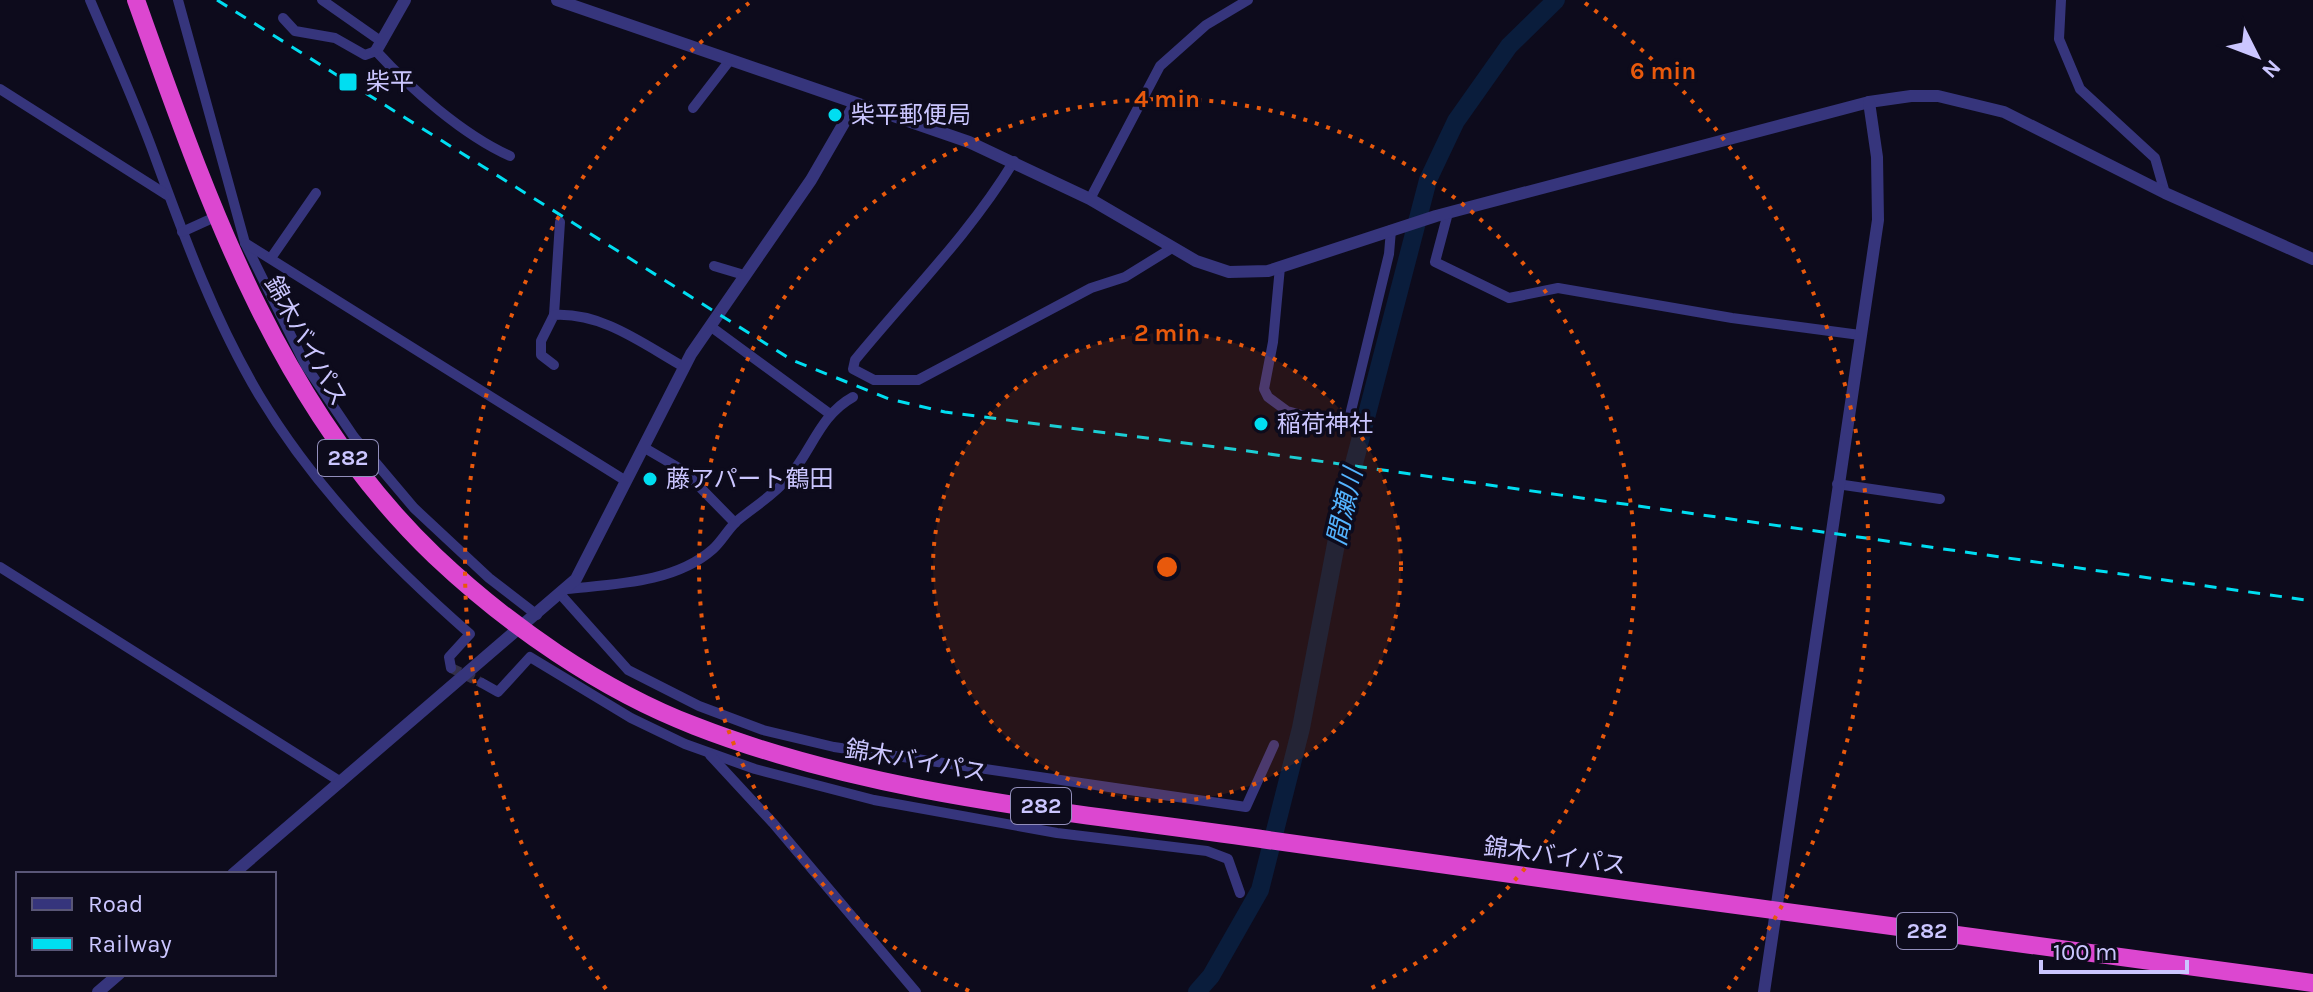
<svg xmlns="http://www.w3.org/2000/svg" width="2313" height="992" font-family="Karla,'Noto Sans JP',sans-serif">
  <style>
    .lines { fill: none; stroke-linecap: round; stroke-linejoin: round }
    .river { stroke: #0a1d3c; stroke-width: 18 }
    .minor-tunnel { stroke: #333049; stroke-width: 10; stroke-dasharray: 10 5; stroke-linecap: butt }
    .minor { stroke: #36357c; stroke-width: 10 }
    .tertiary { stroke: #36357c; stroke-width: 12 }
    .trunk { stroke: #dc47d0; stroke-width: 18 }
    .rail { stroke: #00def1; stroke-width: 3; stroke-dasharray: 12 10; stroke-linecap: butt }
    .ring { fill: none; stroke: #e8590c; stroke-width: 4; stroke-dasharray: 4 8 }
    .poi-dot { fill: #00def1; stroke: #0d0b1c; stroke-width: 3 }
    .labels { text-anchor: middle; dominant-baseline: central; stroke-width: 7; stroke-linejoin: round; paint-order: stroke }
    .shield { fill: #0d0b1c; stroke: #928ebb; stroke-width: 2 }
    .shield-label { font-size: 22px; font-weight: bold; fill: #cbc6ff }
    .poi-label { font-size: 24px; fill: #cbc6ff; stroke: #0d0b1c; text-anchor: start }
    .street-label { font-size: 24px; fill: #cbc6ff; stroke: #0d0b1c }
    .water-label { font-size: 26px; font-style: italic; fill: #54b4ff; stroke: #0d0b1c }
    .centre { fill: #e8590c; stroke: #0d0b1c; stroke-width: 4 }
    .ring-label { font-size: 24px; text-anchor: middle; font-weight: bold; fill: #e8590c; stroke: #0d0b1c; stroke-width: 7; stroke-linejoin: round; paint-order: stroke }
  </style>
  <rect width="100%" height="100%" fill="#0d0b1c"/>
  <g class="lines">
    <polyline class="river" points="1197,992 1211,976 1260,890 1301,728 1344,502 1428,180 1456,121 1509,46 1556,0"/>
    <polyline class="minor-tunnel" points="451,668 482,683"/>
    <g class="minor">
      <path d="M90,0c22,52 46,104 65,157 30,82 59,162 104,238 56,93 130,168 211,239l-21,23 2,11"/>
      <polyline points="178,0 245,243 306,366 354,437 414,508 489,578 537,615"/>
      <polyline points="322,0 382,42"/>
      <polyline points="2061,0 2059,39 2080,89 2155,158 2165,193"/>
      <path d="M283,18l12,13 40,7 30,17 11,-4c35,38 87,84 134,105"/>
      <polyline points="0,89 167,195"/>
      <polyline points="693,108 730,60"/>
      <path d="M1014,161c-45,74 -105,133 -159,199l-2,9 21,11h44l173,-92 34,-11 47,-29"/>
      <polyline points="1090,199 1160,66 1206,25 1248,0"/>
      <polyline points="1448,213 1435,262 1509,298 1558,288 1732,318 1860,335"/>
      <polyline points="182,232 215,217"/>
      <polyline points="245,243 626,481"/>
      <polyline points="271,258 316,193"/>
      <polyline points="714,266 744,275"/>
      <polyline points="1280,267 1273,342 1264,389 1268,397 1287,411 1316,419 1338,423 1349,419 1389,254 1391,230"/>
      <polyline points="554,315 560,222"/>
      <polyline points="710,326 830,414"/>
      <path d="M554,365l-13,-10v-14l13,-26c48,-3 89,29 130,52"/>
      <polyline points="643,447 684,471 735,523"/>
      <polyline points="1837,484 1940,499"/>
      <polyline points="0,567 341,782"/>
      <path d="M567,589c47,-5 108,-6 146,-40 9,-8 15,-20 24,-28 17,-14 37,-26 52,-44 23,-27 31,-62 64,-80"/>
      <polyline points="561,595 628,670 699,706 763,730 834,747 1246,807 1274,745"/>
      <polyline points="482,683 498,692 530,657 631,718 685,744 755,769 874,800 1057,833 1207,851 1228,859 1240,893"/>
      <polyline points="710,755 773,823 916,992"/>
    </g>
    <g class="tertiary">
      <polyline points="557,0 969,142 1090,199 1196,261 1229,272 1268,271 1436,216 1869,102 1911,96 1938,96 2004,112 2165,193 2313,259"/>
      <polyline points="376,51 405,0"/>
      <polyline points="233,874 576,579 691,354 811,180 855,104"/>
      <polyline points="98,992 119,974"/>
      <polyline points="1764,992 1878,220 1877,157 1869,102"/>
    </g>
    <path class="trunk" d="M136,0c72,201 141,405 299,556 73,69 166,134 260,170 182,71 381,86 573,114 348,50 697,96 1045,143"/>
    <polyline class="rail" points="217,0 792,360 889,399 945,412 1255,452 2313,601"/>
  </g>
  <circle cx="1167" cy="567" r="234" fill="#e8590c" fill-opacity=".12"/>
  <g class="ring">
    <circle cx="1167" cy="567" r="234"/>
    <path d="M969 991A468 468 0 1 1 1365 991"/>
    <path d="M606 989A702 702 0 0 1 749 3M1585 3A702 702 0 0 1 1728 989"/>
  </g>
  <g class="poi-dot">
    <rect x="338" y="72" width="20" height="20" rx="4"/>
    <circle cx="835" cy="115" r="8"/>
    <circle cx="1261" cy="424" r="8"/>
    <circle cx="650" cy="479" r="8"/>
  </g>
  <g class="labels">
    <g class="shield">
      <rect x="318" y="440" width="60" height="36" rx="6"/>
      <rect x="1011" y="788" width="60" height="36" rx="6"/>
      <rect x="1897" y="913" width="60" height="36" rx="6"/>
    </g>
    <g class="shield-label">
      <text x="348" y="458">282</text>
      <text x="1041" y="806">282</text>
      <text x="1927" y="931">282</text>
    </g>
    <g class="poi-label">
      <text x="366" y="82">柴平</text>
      <text x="851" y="115">柴平郵便局</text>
      <text x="1277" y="424">稲荷神社</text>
      <text x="666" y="479">藤アパート鶴田</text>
    </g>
    <g class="street-label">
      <text transform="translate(306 341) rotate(61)">錦木バイパス</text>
      <text transform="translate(916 761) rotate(10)">錦木バイパス</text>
      <text transform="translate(1555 856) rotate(8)">錦木バイパス</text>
    </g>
    <g class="water-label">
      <text transform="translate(1345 507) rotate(-77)">間瀬川</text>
    </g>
  </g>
  <circle cx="1167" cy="567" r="12" class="centre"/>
  <g class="ring-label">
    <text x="1663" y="79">6 min</text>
    <text x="1167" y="107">4 min</text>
    <text x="1167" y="341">2 min</text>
  </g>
  <rect x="16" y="872" width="260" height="104" fill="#0d0b1c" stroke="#595677" stroke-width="2"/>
  <rect x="32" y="898" width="40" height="12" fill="#36357c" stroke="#595677" stroke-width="2"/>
  <text x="88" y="912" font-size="24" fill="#cbc6ff">Road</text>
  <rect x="32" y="938" width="40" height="12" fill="#00def1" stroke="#595677" stroke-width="2"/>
  <text x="88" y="952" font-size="24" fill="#cbc6ff">Railway</text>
  <g transform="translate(2257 56) rotate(132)" stroke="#0d0b1c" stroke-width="6" paint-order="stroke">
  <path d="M0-6L14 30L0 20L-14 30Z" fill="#cbc6ff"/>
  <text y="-12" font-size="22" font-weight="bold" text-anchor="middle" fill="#cbc6ff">N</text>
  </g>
  <path d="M2041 960v12h146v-12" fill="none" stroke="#cbc6ff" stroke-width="4"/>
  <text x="2053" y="960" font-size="24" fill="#cbc6ff" stroke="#0d0b1c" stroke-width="6" paint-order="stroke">100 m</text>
</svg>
